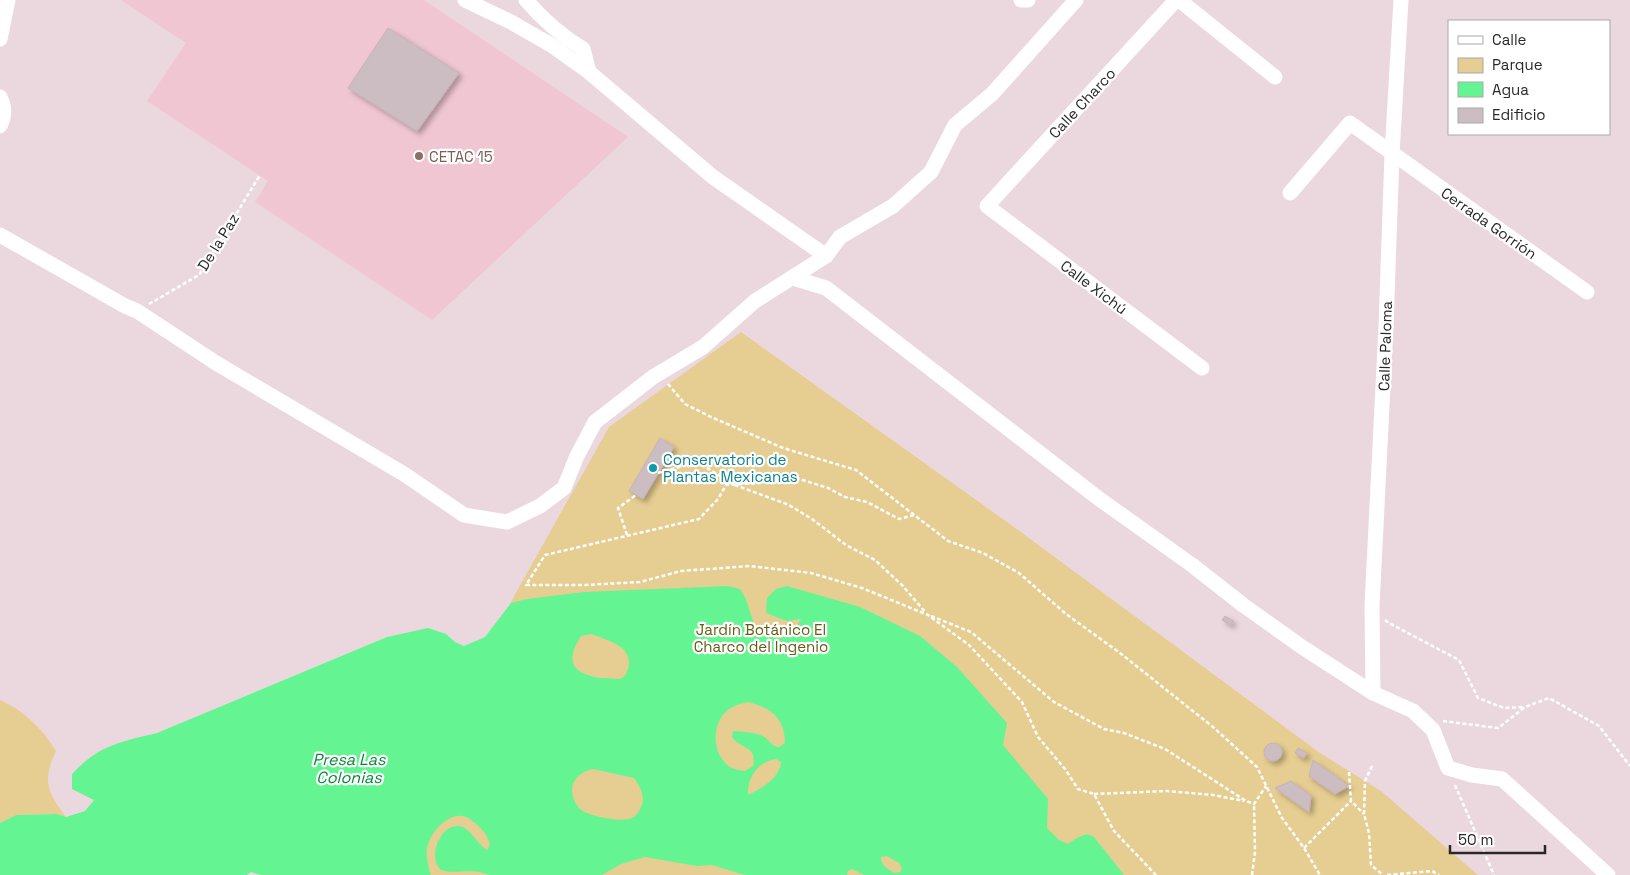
<svg xmlns="http://www.w3.org/2000/svg" width="1630" height="875" font-family="'Space Grotesk',sans-serif">
  <style>
    .education { fill: #efc6d1 }
    .green { fill: #e6cd91 }
    .water { fill: #64f592; fill-rule: evenodd }
    .building { fill: #ccbdc2; stroke: #c6b2b8; filter: url(#shadow) }
    .lines { fill: none; stroke-linecap: round; stroke-linejoin: round }
    .path { stroke: #fff; stroke-width: 2.5; stroke-dasharray: 4 2.5; stroke-linecap: butt }
    .minor { stroke: #fff; stroke-width: 15 }
    .education-dot { fill: #8d6e63; stroke: #fff; stroke-width: 2 }
    .culture-dot { fill: #0f9aa8; stroke: #fff; stroke-width: 2 }
    .labels { text-anchor: middle; dominant-baseline: central; stroke-width: 4.5; stroke-linejoin: round; paint-order: stroke }
    .street-label { font-size: 15px; fill: #282828; stroke: #fff }
    .education-label { font-size: 15px; fill: #785e54; stroke: #fff; text-anchor: start }
    .culture-label { font-size: 15px; fill: #0d838f; stroke: #fff; text-anchor: start }
    .park-label { font-size: 15px; fill: #675a15; stroke: #fff }
    .water-label { font-size: 16px; font-style: italic; fill: #08883b; stroke: #fff }
  </style>
  <defs>
    <filter id="shadow"><feDropShadow dx="3.5" dy="3.5" stdDeviation="2.5" flood-color="#0004"/></filter>
  </defs>
  <rect width="100%" height="100%" fill="#ebd8df"/>
  <polygon class="education" points="121,0 424,0 628,137 432,320 255,202 268,181 147,101 186,43"/>
  <g class="green">
    <polygon points="741,332 1014,527 1320,753 1381,791 1478,875 384,875 442,732 518,589 609,427"/>
    <path d="M0,700c25,11 42,29 56,51 -14,29 -9,42 10,66l-9,-3 -41,1 -16,8z"/>
  </g>
  <path class="water" d="M728,586l12,3c10,13 9,28 17,39 7,10 22,13 32,7 5,-3 9,-11 12,-16l-14,2 -21,-8 1,-15 9,-9 11,-3 73,21 60,29 37,31 50,56 -4,22 45,54 -1,29 12,12 9,4 9,-6 10,-4 7,3 30,38h-260l-12,-6 -4,2 -1,4h-102l-33,-10 -15,1 -52,-9 -24,7 -19,11h-113c-16,-8 -34,0 -48,-5 -14,-12 -1,-46 18,-44 11,1 19,19 28,24l3,-5c-2,-9 -7,-15 -15,-22 -4,-3 -8,-7 -13,-7 -16,-2 -32,18 -35,32 -1,9 1,20 4,27h-170l-10,-3 -4,3h-247v-52l16,-8 41,-1 9,3 19,-6 9,-11 -22,-11v-15c27,-29 48,-32 85,-41l230,-96 41,-9 18,6 9,8 9,4 21,-9 26,-34 16,-4 57,-7zM591,634c15,6 44,12 37,35 -2,4 -2,7 -6,9 -4,2 -10,0 -15,0 -7,1 -12,-1 -19,-3 -22,-7 -17,-23 -7,-39zM748,702c23,6 37,16 37,41l-6,4c-7,-1 -8,-4 -13,-9 -9,-6 -22,-6 -33,-7l-1,6c8,12 26,9 21,29l-8,5c-5,-1 -10,-1 -15,-4 -19,-13 -19,-45 -1,-58 6,-4 12,-5 19,-7zM776,759l5,3c-1,16 -20,27 -33,33 -1,-17 10,-34 28,-36zM593,769l41,9c6,8 12,19 7,29 -2,4 -4,9 -9,11 -10,5 -45,-2 -52,-9 -6,-6 -10,-17 -7,-25 4,-9 11,-13 20,-15zM887,856l12,7 3,5 -2,4 -6,1c-6,-4 -14,-8 -13,-16z"/>
  <g class="building">
    <polygon points="388,28 459,73 417,131 348,88"/>
    <polygon points="660,438 674,447 643,499 629,491"/>
    <polygon points="1225,616 1233,621 1231,625 1222,620"/>
    <circle cx="1273" cy="752" r="9"/>
    <polygon points="1298,748 1307,753 1304,758 1295,753"/>
    <polygon points="1313,760 1349,786 1335,794 1309,776"/>
    <polygon points="1291,781 1311,796 1309,812 1275,788"/>
  </g>
  <g class="lines">
    <g class="path">
      <polyline points="149,304 199,275 260,175"/>
      <polyline points="668,384 685,404 711,417 783,448 856,470 948,541 983,553 1019,573 1066,614 1120,653 1213,727 1257,767 1282,818 1304,848 1320,875"/>
      <polyline points="658,473 697,462 735,485 789,505 812,519 846,545 875,560 902,585 926,613"/>
      <polyline points="914,515 899,519 867,502 845,497 828,488 790,476 759,483 726,485 718,499 699,519 545,555 526,585 585,585 640,582 681,571 750,566 811,573 862,588 928,615 969,645 1022,702 1038,737 1065,769 1078,789 1094,794 1114,831 1156,875"/>
      <polyline points="627,535 618,508 636,495"/>
      <polyline points="931,616 971,632 1054,702 1104,729 1124,733 1165,749 1246,801 1254,804 1266,786"/>
      <polyline points="1385,620 1389,623 1459,660 1478,698 1504,708 1524,707"/>
      <polyline points="1443,721 1498,728 1525,707 1549,698 1599,726 1630,766"/>
      <polyline points="1372,766 1365,781 1364,814 1369,833 1371,865 1383,875"/>
      <polyline points="1349,772 1351,801 1364,814"/>
      <polyline points="1455,785 1494,875"/>
      <polyline points="1094,794 1167,791 1213,795 1244,801"/>
      <polyline points="1304,848 1351,801"/>
      <polyline points="1252,875 1255,852 1254,804"/>
      <polyline points="1387,875 1432,871 1439,875"/>
    </g>
    <g class="minor">
      <polyline points="465,0 511,22 551,45 589,72 713,177 826,256"/>
      <path d="M526,0c17,20 34,35 57,49l6,23"/>
      <polyline points="1021,0 1028,0"/>
      <polyline points="1176,0 987,206 1202,368"/>
      <polyline points="1179,0 1275,77"/>
      <polyline points="0,39 8,0"/>
      <path d="M0,97c5,10 5,18 0,29"/>
      <polyline points="1290,193 1350,123 1587,292"/>
      <polyline points="0,235 125,306 137,311 216,363 404,474 464,515 507,522 540,506 564,488 577,456 595,422 653,377 703,347 755,301 826,256 840,237 893,206 931,172 955,125 992,94 1076,0"/>
      <polyline points="793,278 826,288 1098,498 1192,565 1243,605 1302,647 1373,693 1413,711 1433,730 1448,768 1472,775 1502,779 1608,875"/>
      <polyline points="1373,693 1372,606 1386,326 1392,154 1401,0"/>
    </g>
  </g>
  <circle class="education-dot" cx="419" cy="156" r="5"/>
  <circle class="culture-dot" cx="653" cy="468" r="5"/>
  <g class="labels">
    <g class="street-label">
      <text transform="translate(1082 103) rotate(-47)">Calle Charco</text>
      <text transform="translate(1489 223) rotate(35)">Cerrada Gorrión</text>
      <text transform="translate(218 242) rotate(-58)">De la Paz</text>
      <text transform="translate(1094 287) rotate(37)">Calle Xichú</text>
      <text transform="translate(1385 346) rotate(-88)">Calle Paloma</text>
    </g>
    <g class="education-label">
      <text x="429" y="156">CETAC 15</text>
    </g>
    <g class="culture-label">
      <text x="663" y="459">Conservatorio de<tspan x="663" dy="17">Plantas Mexicanas</tspan></text>
    </g>
    <g class="park-label">
      <text x="761" y="629">Jardín Botánico El<tspan x="761" dy="17">Charco del Ingenio</tspan></text>
    </g>
    <g class="water-label">
      <text x="349" y="759">Presa Las<tspan x="349" dy="18">Colonias</tspan></text>
    </g>
  </g>
  <rect x="1448" y="20" width="162" height="115" fill="#ffffff" stroke="#a9a9a9"/>
  <rect x="1458" y="36" width="25" height="8" fill="#ffffff" stroke="#a9a9a9"/>
  <text x="1492" y="45" font-size="15" fill="#282828">Calle</text>
  <rect x="1458" y="58" width="25" height="15" fill="#e6cd91" stroke="#a9a9a9"/>
  <text x="1492" y="70" font-size="15" fill="#282828">Parque</text>
  <rect x="1458" y="82" width="25" height="15" fill="#64f592" stroke="#a9a9a9"/>
  <text x="1492" y="95" font-size="15" fill="#282828">Agua</text>
  <rect x="1458" y="108" width="25" height="15" fill="#ccbdc2" stroke="#a9a9a9"/>
  <text x="1492" y="120" font-size="15" fill="#282828">Edificio</text>
  <path d="M1450 845v8h95v-8" fill="none" stroke="#282828" stroke-width="2.5"/>
  <text x="1458" y="845" font-size="15" fill="#282828" stroke="#ffffff" stroke-width="4" paint-order="stroke">50 m</text>
</svg>
